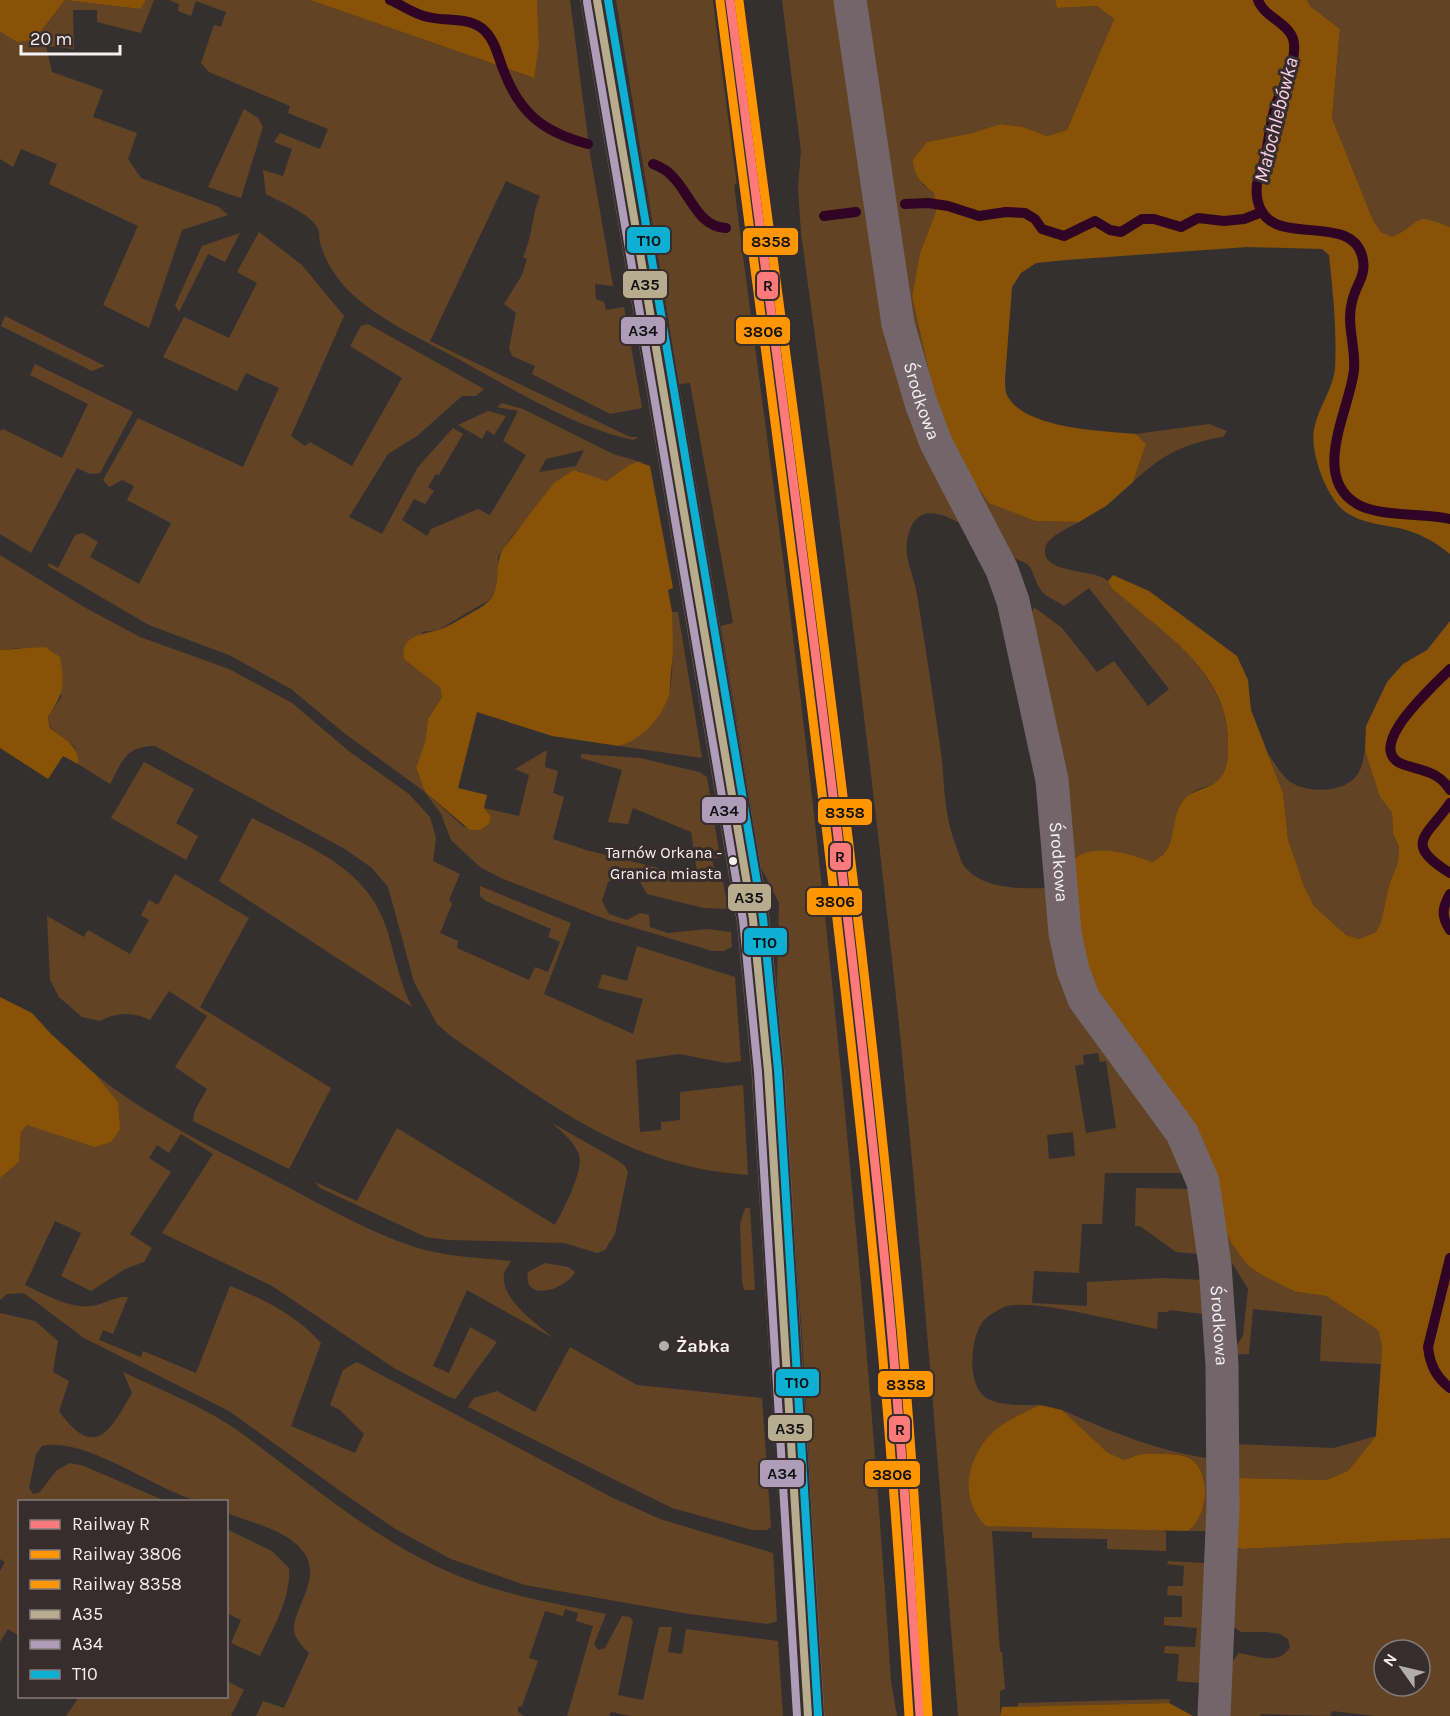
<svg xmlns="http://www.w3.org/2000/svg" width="1450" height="1716" font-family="Karla,sans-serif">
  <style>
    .green { fill: #624424; fill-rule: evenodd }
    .forest { fill: #885306 }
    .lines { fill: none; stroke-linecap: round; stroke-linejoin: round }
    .stream { stroke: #300424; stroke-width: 10 }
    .minor { stroke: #73666a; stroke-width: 33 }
    .bus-1-casing { stroke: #382d2d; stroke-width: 12 }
    .bus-2-casing { stroke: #382d2d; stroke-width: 12 }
    .bus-3-casing { stroke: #382d2d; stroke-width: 12 }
    .bus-1 { stroke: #b7ac8d; stroke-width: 8 }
    .bus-2 { stroke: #ad9db9; stroke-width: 8 }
    .bus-3 { stroke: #0dafd3; stroke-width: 8 }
    .rail-1-casing { stroke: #382d2d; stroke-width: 14 }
    .rail-2-casing { stroke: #382d2d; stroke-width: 14 }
    .rail-3-casing { stroke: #382d2d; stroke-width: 14 }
    .rail-1 { stroke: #fe7a7a; stroke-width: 9 }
    .rail-2 { stroke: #ff9500; stroke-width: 9 }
    .rail-3 { stroke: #ff9500; stroke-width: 9 }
    .bus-dot { fill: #f7f0f0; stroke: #382d2d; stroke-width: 2 }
    .poi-dot { fill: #b3adad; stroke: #382d2d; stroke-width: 2 }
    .labels { text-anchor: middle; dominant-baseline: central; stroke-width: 6; stroke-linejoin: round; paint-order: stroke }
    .bus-label { font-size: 16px; fill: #f7f0f0; stroke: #382d2d; text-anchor: end }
    .street-label { font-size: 18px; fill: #f7f0f0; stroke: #382d2d }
    .poi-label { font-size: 18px; font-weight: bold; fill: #f7f0f0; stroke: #382d2d; text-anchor: start }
    .water-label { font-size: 20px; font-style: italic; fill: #fcd0eb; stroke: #382d2d }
    .line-badge { stroke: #382d2d; stroke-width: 2 }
    .pale-badge-label { font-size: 16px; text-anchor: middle; font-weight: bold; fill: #111 }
  </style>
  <rect width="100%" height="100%" fill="#353030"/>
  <g class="green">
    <polygon points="65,0 139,9 146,0 154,0 141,33 97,22 97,10 73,10 74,49 46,46 52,72 103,90 93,117 137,133 128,159 141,178 219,207 228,215 182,230 149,328 103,305 138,226 49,184 57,164 21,149 13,167 0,159 0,32 17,42 34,40"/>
    <path d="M169,0h141l223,78 6,-34 -2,-44h33l20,154 23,132 -18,-2 1,15 8,3 2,8 18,-3 18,101 -32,6 -78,-40 3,-8 -23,-10 -3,-8 7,-35 -12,-9 18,-29 5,-16 -4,-2c10,-21 8,-40 17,-61l-34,-15 -76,160 200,96h8l-4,3c-62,-13 -120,-51 -174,-80 -38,-21 -82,-40 -112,-70 -13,-13 -23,-30 -28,-47 -1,-5 0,-10 -2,-14 -5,-14 -39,-28 -52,-35l-3,-24 20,6 9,-27 -18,-7 6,-9 40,16 8,-20 -40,-16 2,-7 -81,-34 -8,-9 13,-38 7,2 5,-15 -30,-11 -5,15 -13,-5 1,-7z"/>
    <path d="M616,0h99l25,182 -6,3c24,192 52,384 74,577 35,306 63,612 83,919l6,35h-74l-19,-350 -27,-384 2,-79 -18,-36 -40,-241 12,-3 -43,-240 -11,1z"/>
    <path d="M782,0h57l25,168 107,363c-24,-18 -58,-33 -64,11 -3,15 8,37 10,53 8,48 15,96 22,144 7,41 2,66 17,107 3,7 4,15 9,21 18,22 54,22 80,21l141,265 -1,20h-80l-3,51h-20l-3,49 -45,-2 -2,32 55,3v-24l77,-4 37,2 10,35 -42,-5 -1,2h-10l-1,17c-33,-6 -121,-30 -150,-23 -7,2 -23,12 -26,18 -11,19 -15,65 9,76 15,6 34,5 50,5l-48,28 174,99v19l-59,-2v-10l-75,-1v-6l-40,-1 8,121h2l3,37 -5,2v25h-42c-18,-224 -35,-448 -57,-672 -28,-271 -63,-542 -100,-811l-3,-45 3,-37zM1098,1053l2,9 6,-1 10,67 -30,5 -11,-67 9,-2 -1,-9zM1073,1132l2,24 -26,3 -2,-24z"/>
    <polygon points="862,0 1055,0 1057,8 1097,6 1114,19 1067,130 1047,136 1023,127 1000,124 972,133 927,142 922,184 934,193 936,211 920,253 912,296 938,412 915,339"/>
    <path d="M1307,0h143v227c-40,-17 -26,-4 -58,11l-11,-6 -8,-12 -41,-102 8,-89 -30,-23z"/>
    <polygon points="244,109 258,118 263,127 241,198 208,187"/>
    <path d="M259,232l43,33 42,51 -53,120 14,10 5,-4 42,24 50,-88 -52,-32 11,-20 7,-2 116,65 -8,7h-14l-45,40 -29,18 -39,63 33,17 36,-67 35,-39 10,6 -24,41 -3,-1 -8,13 6,4 -9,13 -11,-5 -12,21 25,16 4,-7 47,-20 12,6 36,-60 -23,-14 15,-30 -21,-4 5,-4 21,6 90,45 31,9 -15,2 -23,16 -14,-3 -13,-7 -25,12 -22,31 -21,23 -13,20v30l-9,13 -51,30 -16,2 3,42 15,13 2,10 -14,22 -3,23 -9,27 9,23 39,35 25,-3 2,-7 -7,-9 35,8 10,-41 -14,-6 32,-19 -2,17 13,4 -5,22 11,4 -11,42 33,11 112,28 -7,-46 -58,-24 -5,16 -20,-2 14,-52 -41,-12v-4l59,4 59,14 8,5 13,80 -8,2 5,23h6l5,27 -24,-1 -57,-14 -7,-12 -19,-6 -13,6 -6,19 7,13 18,6 13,-7 9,2 1,12 18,6 39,-4 24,3 1,15 -8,4h-12l-107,-32 -104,-41 -21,-11 -29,-27 -10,-26 -16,-22 -81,-59 -53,-44 -62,-34 -80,-30 -101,-59 1,-3 9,5 17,-33 8,-2 15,9 -8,15 49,27 32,-61 -44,-23 7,-14 -12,-6 -13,7 -6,-7 35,-62 105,49 36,-79 -33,-15 -9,18 -74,-34 21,-40 45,21 28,-55 -20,-11zM584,450l-8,16 -37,6 7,-13z"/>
    <polygon points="240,233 225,262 208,254 179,312 175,305 202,246"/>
    <polygon points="5,316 105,366 92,371 1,326"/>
    <polygon points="35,364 133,412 100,473 90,474 77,468 31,553 0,534 0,431 3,429 62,458 88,404 30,375"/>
    <polygon points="488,411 506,416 494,435 487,430 482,439 458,425"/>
    <path d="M1209,424l18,7 -4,6c-41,7 -61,18 -90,45l13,-38 -10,-10z"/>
    <path d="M962,465l74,56 43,1c-11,7 -36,15 -34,31 2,21 51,16 63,28 47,46 120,88 120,162 0,12 1,25 -7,35 -8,10 -24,8 -31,17 -22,25 -9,53 -38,67l-17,-6 -65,7 -40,-245 4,-11 28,21 35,44 17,-11 34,45 21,-17 -80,-101 -25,18c-7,-5 -20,-10 -24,-17 -13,-24 -2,-22 -31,-33z"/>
    <path d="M0,555l84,52 56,30 89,32 63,34 58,49 59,42 21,23 6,21 -3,23 27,13 -11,26 3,4 -12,29 18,8 -1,7 72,32 6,-13 13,5 12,-30 -12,-5 3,-8 -65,-28 -6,-5v-10l91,37 -27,71 89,40 10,-35 -45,-11 4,-14 25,7 10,-35 98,31 6,84 -15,2 -47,-9 -43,6 4,72 21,-2v-8l19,-2v-28l63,-7 5,90c-123,-8 -198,-72 -296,-138l-15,-13 -23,-42 -26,-95 -16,-19 -27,-19 -190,-103c-29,0 -32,14 -45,38l-32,-20 -3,-17 -24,-19 -3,-11 14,-21 -42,-48 -20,2z"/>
    <path d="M672,612h6l24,146 -83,-12c13,-5 20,-12 30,-21 35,-35 19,-70 23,-113z"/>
    <path d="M1365,751l15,46 12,16 1,21 6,13 -1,15 -9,23 -8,37 -5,10 -17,7 -13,-4 -32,-29 -10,-20 -16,-47 -5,-46 -15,-39c7,9 14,23 24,29 19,11 58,10 68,-13 3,-6 3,-13 5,-19z"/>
    <polygon points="144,762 194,789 176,823 198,836 186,860 111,818"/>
    <path d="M252,818c52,27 112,47 133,106 10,28 13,56 27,83l-193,-126z"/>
    <path d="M175,874l74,44 -49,89 131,81 -42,81 -96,-48 2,-11 12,-21 -32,-22 32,-51 -38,-25 -19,29c-16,-8 -34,-8 -50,1l-18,-4 -23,-20 -9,-17 -3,-64 37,21 4,-7 42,24 19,-34 -8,-5 8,-15 9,5z"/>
    <path d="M95,1074c56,45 122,76 185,109 46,24 95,53 145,67 27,7 58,8 86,11 -2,4 -6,9 -7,13 -4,26 34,50 49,64l-86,-48 -34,76 16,7 21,-46 27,15 -38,52 -4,5 -6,-2 -55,-29 -122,-82 -110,-53 51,-79 -32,-20 -12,19 -12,-8 -8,13 22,14 -41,62 22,14 -8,14 -19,7 -34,22 -30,-15 20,-43 -26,-12 -30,64c19,9 44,24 67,21 13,-2 22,-10 36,-9l-15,37 -10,-4 -4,10 42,17 2,-6 53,22 34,-87c32,12 68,30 91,57l-30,83 64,27 9,-19 -24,-24 -10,-5 13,-35 14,-8 254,135 49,22 113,34 4,68 -9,3 -79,-10 -164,-29 -74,-26 -54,-29 -47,-32 -121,-87 -145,-73 -60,-45 -17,1 -7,6v-122l19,-16 2,-30 6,-7 24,7 67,-30z"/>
    <path d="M552,1123l65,37 8,6 3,6 -13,62 -10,16 -8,3 -33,-10 -116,-3 -22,-3 -106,-49 -5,-6 42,19 40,-73 158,97c8,-15 29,-54 24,-70 -5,-14 -17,-23 -27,-32z"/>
    <polygon points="1136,1188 1189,1189 1198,1254 1176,1252 1140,1226 1135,1226"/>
    <polygon points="745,1208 750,1208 755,1290 744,1290 742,1281 740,1224"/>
    <polygon points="1219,1220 1248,1266 1296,1292 1326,1296 1378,1330 1382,1347 1381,1364 1320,1361 1322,1316 1253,1309 1249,1354 1230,1355 1243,1336 1248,1289 1231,1261"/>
    <path d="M545,1263l23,4 7,5c-9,18 -53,31 -47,0z"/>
    <path d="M0,1313l35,8 23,20 -5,31 16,9 -10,30c36,50 51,20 73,-18l-9,-21c38,18 79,34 114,58 71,51 137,111 219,145 48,20 100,29 150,39l-12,30 4,6 7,-2 17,-32 8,1 3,4 -15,74 25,5 16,-73h13l-4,25 14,2 4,-25 92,12 5,75h-152l-20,-4 -2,4h-42l26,-90 -17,-5 2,-8 -13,-4 -2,7 -18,-5 -16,47 9,3 -16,45 -4,1v5l6,4h-268l7,-15 21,7 25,-55c-7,-7 -17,-17 -15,-28 5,-27 33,-55 1,-82 -17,-15 -48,-22 -68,-30l-1,-11c-8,0 -19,1 -28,-1 -43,-11 -113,-65 -156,-55l-6,8 -7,34 4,6 6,-1 18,-23 13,-7 14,3 81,35 -145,1 -1,134 -11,-7 -8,13v-71l5,-9 -5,-3z"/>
    <polygon points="570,1347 637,1385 762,1398 771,1527 767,1530 752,1530 672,1508 468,1407 474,1398 497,1391 535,1412"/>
    <path d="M1062,1410c50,22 97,42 152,49l-13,224 -24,-2 2,-27 -15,-1 1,-7 30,1 2,-19 -33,-3v-8h18v-21l-15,-1 1,-9h15l1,-20 -17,-2 1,-3 37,2 1,-32h-18c21,-14 26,-67 -4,-75 -6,-2 -36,-3 -42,-2 -6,1 -13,5 -18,6l-17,-8z"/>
    <polygon points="1376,1436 1348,1471 1326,1480 1240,1478 1231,1483 1231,1444 1334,1448"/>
    <path d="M226,1529l46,22 17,17c2,31 -16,60 -29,88l-29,-13 10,-23 -14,-7z"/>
    <path d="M1450,1538v178h-75l-43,-5 -2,5 -69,-2 -1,2h-40l3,-43 16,-20c18,3 41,13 51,-6l-2,-8 -8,-5 -13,-2h-26l-15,-10 4,-76 13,3zM1384,1650h36v36h-36z"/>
    <polygon points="227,1681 244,1690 231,1716 66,1716 79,1697 226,1696"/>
    <polygon points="1170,1699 1169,1703 1018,1707 1018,1703"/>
  </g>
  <g class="forest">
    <polygon points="0,0 146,0 140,9 65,0 34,40 17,42 0,32"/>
    <polygon points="310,0 537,0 539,44 534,78"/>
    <path d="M1055,0h252l3,6 30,23 -8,89 41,102 8,12 11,5c32,-14 18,-27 58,-10v327c-11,-9 -22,-16 -35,-21 -25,-10 -52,-6 -73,-24 -17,-16 -34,-61 -27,-84 4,-18 18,-37 20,-56 2,-37 -2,-77 -6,-114l-7,-6 -75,-2 -181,13 -30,3 -15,10 -9,14 -7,92c0,4 0,10 1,14 14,36 97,38 130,41l10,10 -13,38 -27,24 -27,16 -43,-1 -47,-18 -27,-38 -24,-53 -26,-116 8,-43 16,-42 -2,-18c-11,-8 -21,-18 -21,-33l14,-18 45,-9 28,-9 23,3 24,9 20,-6 47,-111 -17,-13 -40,2z"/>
    <path d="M638,462l12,4 23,122 -5,2 4,22 1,38 -4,46 -8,17 -14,17 -15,11 -13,5 -67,-10 -75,-24 -19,76 29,7 -3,13 7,9 -2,7 -9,6h-10l-45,-38 -9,-24 9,-26 3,-23 14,-22 -2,-10 -36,-28c-4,-23 17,-24 34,-29 14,-5 29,-15 42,-22 27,-17 11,-37 23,-59l51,-66 20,-13 32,11 23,-16z"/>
    <path d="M1113,575l36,16 88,65 11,24 3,30 32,83 5,46 16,47 10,20 32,29 13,4 17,-7 5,-10 8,-37 9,-23 1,-15 -6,-13 -1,-21 -12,-16 -15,-46 1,-25 21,-44 16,-18 24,-14 23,-29v917l-207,11 -13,-3 1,-63 9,-5 86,2 22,-9 28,-35 6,-89 -4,-17 -52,-34 -30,-4 -32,-16 -16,-10 -15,-21 -148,-263 -15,-119c19,-22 58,-10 82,-1 29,-14 15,-38 31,-61 10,-13 28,-11 38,-24 8,-10 7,-23 7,-35 0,-72 -69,-112 -116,-154l-4,-7z"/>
    <path d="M45,647l15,10c5,29 4,35 -12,60l2,11c13,10 30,18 28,36l-15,-8 -15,23 -48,-31v-98z"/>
    <polygon points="0,997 32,1013 51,1034 95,1074 118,1102 120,1129 111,1142 95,1147 27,1125 21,1132 19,1162 0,1178"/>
    <path d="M1040,1405l22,5 45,42 17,8c5,-1 12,-5 18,-6 6,-1 36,0 42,2 29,8 26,60 4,75l-202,-5c-27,-27 -20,-66 5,-92 13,-13 33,-21 49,-29z"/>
    <polygon points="1169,1703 1193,1716 1000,1716 1002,1707"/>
  </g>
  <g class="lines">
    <g class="stream">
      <path d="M390,0c12,5 25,15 38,17 19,5 42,-1 57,14 10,10 13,25 18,38 16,44 40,63 85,75"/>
      <path d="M1258,0c6,18 35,24 36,44 2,22 -11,41 -18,60 -6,17 -7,36 -11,54 -2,8 -6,17 -8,26 -1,8 0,18 4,26 18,37 94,1 102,50 3,17 -8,26 -11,42 -6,22 4,45 2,68 -4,39 -44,106 3,134 21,13 67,9 93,15"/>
      <path d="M653,164c8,3 15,7 20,13 17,17 25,50 53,51"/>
      <polyline points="905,204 928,203 948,206 979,216 1006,212 1025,213 1035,219 1042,229 1064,236 1095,221 1110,230 1121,232 1142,219 1154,219 1181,227 1198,218 1224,221 1244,219 1262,212"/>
      <polyline points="824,216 856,212"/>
      <path d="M1450,669c-16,17 -94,84 -42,97 17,5 32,7 42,24"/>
      <path d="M1450,803c-23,34 -48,40 0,70"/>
      <path d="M1450,894c-8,14 -9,22 0,36"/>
      <path d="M1450,1258l-22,89c2,18 8,30 22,41"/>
    </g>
    <g class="minor">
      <polyline points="597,0 753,919 768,1071 808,1716"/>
      <path id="s1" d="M850,0l48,324 23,79 15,40 66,127 11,31 39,179 13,153 8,37 11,29 98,134 21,49 12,83 7,100 1,142 -9,209"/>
    </g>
    <defs>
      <polyline id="bus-1" points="597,0 753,919 768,1071 808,1716"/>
      <polyline id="bus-2" points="587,2 743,920 758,1072 797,1716"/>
      <polyline id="bus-3" points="608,0 763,918 778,1070 818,1715"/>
    </defs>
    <use href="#bus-1" class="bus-1-casing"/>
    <use href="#bus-2" class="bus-2-casing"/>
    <use href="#bus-3" class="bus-3-casing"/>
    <use href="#bus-1" class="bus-1"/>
    <use href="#bus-2" class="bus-2"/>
    <use href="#bus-3" class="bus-3"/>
    <defs>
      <path id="rail-1" d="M730,0c56,427 115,854 157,1283 14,144 23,289 33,433"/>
      <path id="rail-2" d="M720,1c55,427 115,854 156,1283 14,144 24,288 33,432"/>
      <path id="rail-3" d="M739,1c56,427 117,854 158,1283 14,144 22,288 31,432"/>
    </defs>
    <use href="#rail-1" class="rail-1-casing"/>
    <use href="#rail-2" class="rail-2-casing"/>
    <use href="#rail-3" class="rail-3-casing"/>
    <use href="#rail-1" class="rail-1"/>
    <use href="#rail-2" class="rail-2"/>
    <use href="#rail-3" class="rail-3"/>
  </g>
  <circle class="bus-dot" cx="733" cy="861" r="5"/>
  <circle class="poi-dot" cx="664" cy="1346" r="6"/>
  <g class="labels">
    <g class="bus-label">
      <text x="722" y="852">Tarnów Orkana -<tspan x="722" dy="21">Granica miasta</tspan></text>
    </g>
    <g class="street-label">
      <text stroke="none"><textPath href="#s1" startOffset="408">Środkowa</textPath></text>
      <text stroke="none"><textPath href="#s1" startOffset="894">Środkowa</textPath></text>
      <text stroke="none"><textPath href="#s1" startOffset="1398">Środkowa</textPath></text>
    </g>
    <g class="poi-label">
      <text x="676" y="1346">Żabka</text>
    </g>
    <g class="water-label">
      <text transform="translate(1276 120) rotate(-76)">Małochlebówka</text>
    </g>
  </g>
  <g class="line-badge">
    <rect x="626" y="226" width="45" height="28" rx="6" fill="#0dafd3"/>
    <rect x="742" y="227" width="57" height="29" rx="6" fill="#ff9500"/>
    <rect x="622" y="270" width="46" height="29" rx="6" fill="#b7ac8d"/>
    <rect x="756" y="271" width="23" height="29" rx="6" fill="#fe7a7a"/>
    <rect x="620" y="316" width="46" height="29" rx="6" fill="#ad9db9"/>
    <rect x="735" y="316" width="56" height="29" rx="6" fill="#ff9500"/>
    <rect x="701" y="796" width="46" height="28" rx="6" fill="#ad9db9"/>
    <rect x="817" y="798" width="56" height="28" rx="6" fill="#ff9500"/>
    <rect x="829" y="842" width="23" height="29" rx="6" fill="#fe7a7a"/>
    <rect x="727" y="883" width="45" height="29" rx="6" fill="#b7ac8d"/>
    <rect x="806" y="887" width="57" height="29" rx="6" fill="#ff9500"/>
    <rect x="743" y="927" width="45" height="29" rx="6" fill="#0dafd3"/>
    <rect x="775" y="1368" width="45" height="29" rx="6" fill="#0dafd3"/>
    <rect x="877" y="1370" width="57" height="28" rx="6" fill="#ff9500"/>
    <rect x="767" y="1414" width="46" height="28" rx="6" fill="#b7ac8d"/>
    <rect x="888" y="1415" width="23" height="28" rx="6" fill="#fe7a7a"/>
    <rect x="759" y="1459" width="46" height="29" rx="6" fill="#ad9db9"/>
    <rect x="864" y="1460" width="57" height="28" rx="6" fill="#ff9500"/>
  </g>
  <g class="pale-badge-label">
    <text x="649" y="246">T10</text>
    <text x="771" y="247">8358</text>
    <text x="645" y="290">A35</text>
    <text x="768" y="291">R</text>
    <text x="643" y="336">A34</text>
    <text x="763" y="337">3806</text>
    <text x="724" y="816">A34</text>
    <text x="845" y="818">8358</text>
    <text x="840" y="862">R</text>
    <text x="749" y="903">A35</text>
    <text x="835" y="907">3806</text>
    <text x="765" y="948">T10</text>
    <text x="797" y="1388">T10</text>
    <text x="906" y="1390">8358</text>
    <text x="790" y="1434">A35</text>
    <text x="900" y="1435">R</text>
    <text x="782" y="1479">A34</text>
    <text x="892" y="1480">3806</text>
  </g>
  <rect x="18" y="1500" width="210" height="198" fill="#382d2d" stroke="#847b7b" stroke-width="1.5"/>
  <rect x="30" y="1520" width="30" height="9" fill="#fe7a7a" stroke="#847b7b" stroke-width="1.5"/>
  <text x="72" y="1530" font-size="18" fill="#f7f0f0">Railway R</text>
  <rect x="30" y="1550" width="30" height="9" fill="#ff9500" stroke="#847b7b" stroke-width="1.5"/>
  <text x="72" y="1560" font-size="18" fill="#f7f0f0">Railway 3806</text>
  <rect x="30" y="1580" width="30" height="9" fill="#ff9500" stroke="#847b7b" stroke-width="1.5"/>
  <text x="72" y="1590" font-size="18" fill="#f7f0f0">Railway 8358</text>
  <rect x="30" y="1610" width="30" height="9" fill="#b7ac8d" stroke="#847b7b" stroke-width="1.5"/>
  <text x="72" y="1620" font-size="18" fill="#f7f0f0">A35</text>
  <rect x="30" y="1640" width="30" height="9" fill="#ad9db9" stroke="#847b7b" stroke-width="1.5"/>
  <text x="72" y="1650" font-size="18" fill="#f7f0f0">A34</text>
  <rect x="30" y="1670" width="30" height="9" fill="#0dafd3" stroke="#847b7b" stroke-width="1.5"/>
  <text x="72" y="1680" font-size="18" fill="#f7f0f0">T10</text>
  <g transform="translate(1402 1668) rotate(304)"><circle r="28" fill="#382d2d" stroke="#847b7b" stroke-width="1.5"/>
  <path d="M0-4.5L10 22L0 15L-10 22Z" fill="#b3adad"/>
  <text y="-9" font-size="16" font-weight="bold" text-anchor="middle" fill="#f7f0f0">N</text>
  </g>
  <path d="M21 45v9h99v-9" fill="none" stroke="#f7f0f0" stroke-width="3"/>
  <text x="30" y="45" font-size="18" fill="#f7f0f0" stroke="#382d2d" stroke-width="4.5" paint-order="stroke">20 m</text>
</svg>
